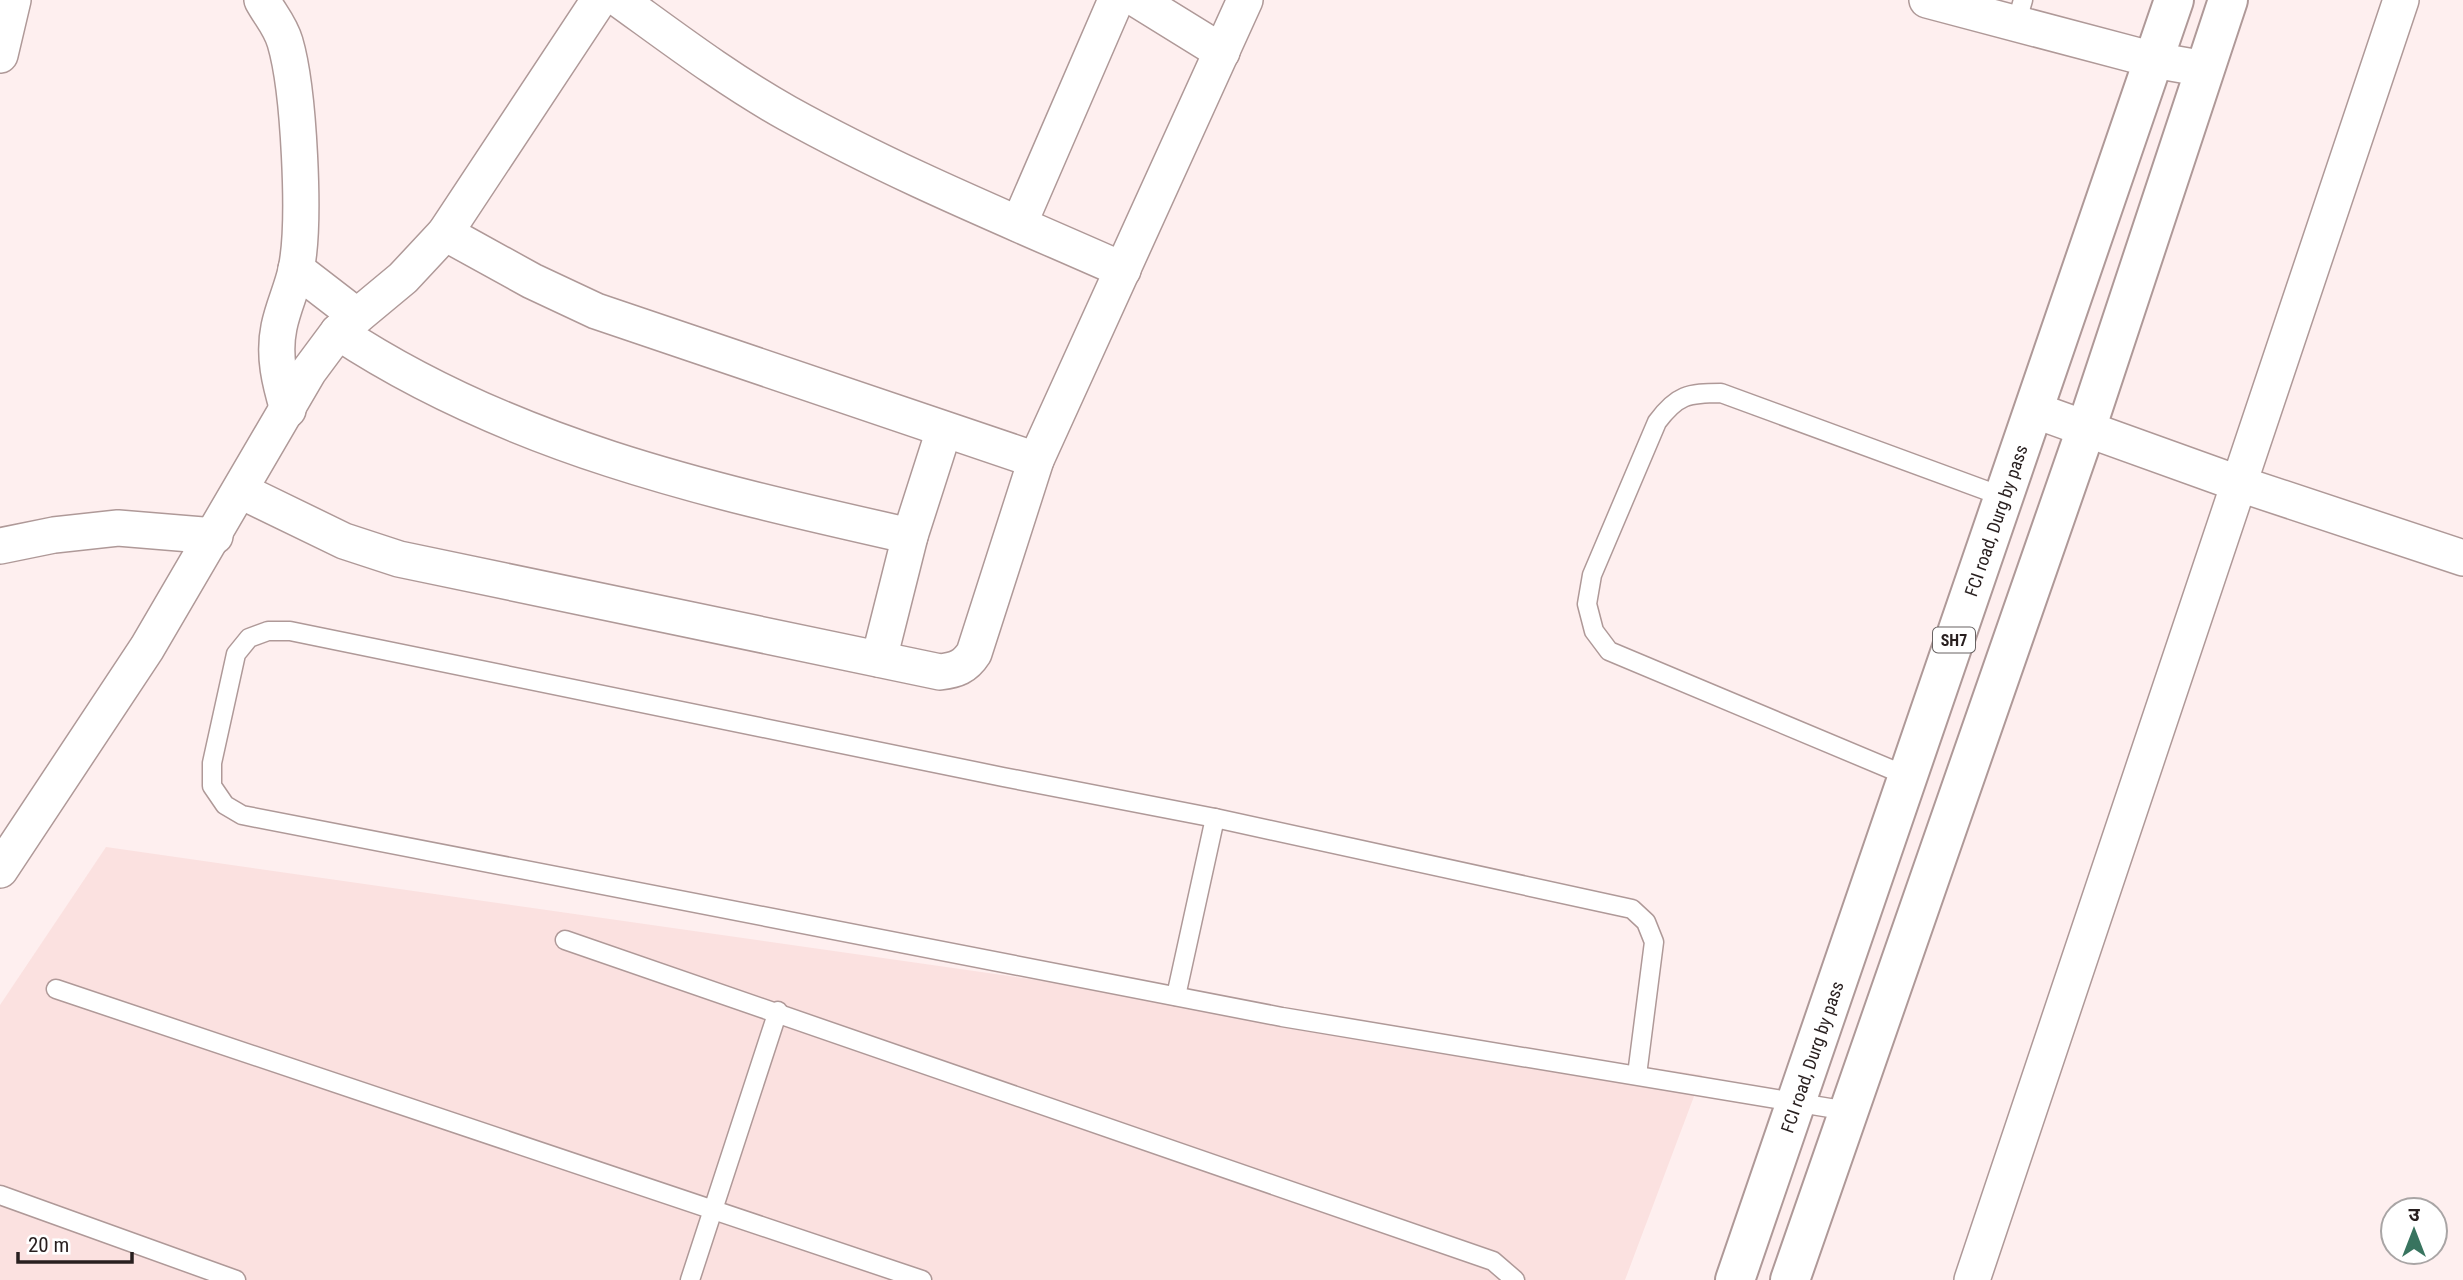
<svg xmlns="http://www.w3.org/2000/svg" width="2463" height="1280" font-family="'Roboto Condensed','Noto Sans Devanagari',sans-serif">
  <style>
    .built { fill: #fbe1e0 }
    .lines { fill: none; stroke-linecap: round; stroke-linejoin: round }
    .lane-casing { stroke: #af9998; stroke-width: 21 }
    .street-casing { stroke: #af9998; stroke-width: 38 }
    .primary-casing { stroke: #af9998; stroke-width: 42 }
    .lane { stroke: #fff; stroke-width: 18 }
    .street { stroke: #fff; stroke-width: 35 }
    .primary { stroke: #fff; stroke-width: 38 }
    .labels { text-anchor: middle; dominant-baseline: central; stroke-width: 6; stroke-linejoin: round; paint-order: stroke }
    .shield { fill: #fff; stroke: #686262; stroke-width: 2 }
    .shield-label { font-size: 16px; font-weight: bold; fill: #281f1f }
    .street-label { font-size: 18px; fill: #281f1f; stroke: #fff }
  </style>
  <rect width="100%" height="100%" fill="#feefef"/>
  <polygon class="built" points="106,847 1702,1075 1625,1280 0,1280 0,1005"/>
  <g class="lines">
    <defs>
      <g id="lane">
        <polyline points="2016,24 2023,0"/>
        <path d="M1907,776l-298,-125 -15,-20 -7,-27 5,-29 65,-153c20,-27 31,-29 64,-29l283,104"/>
        <polyline points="565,940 1493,1261 1515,1280"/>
        <polyline points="56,989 922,1280"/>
        <polyline points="1176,996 1215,818"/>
        <polyline points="1637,1075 1654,942 1646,922 1632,909 1215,818 1003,777 290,631 268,631 249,638 236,654 212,763 212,786 225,805 242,815 1282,1017 1848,1111"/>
        <polyline points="0,1195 236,1280"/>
        <polyline points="690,1280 778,1011"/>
      </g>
      <g id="street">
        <path d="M262,0c8,15 18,25 23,42 14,47 21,181 11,228 -4,19 -13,37 -17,57 -6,29 1,56 9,83"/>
        <path d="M620,0c54,39 108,80 167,113 108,60 223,107 336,157"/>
        <polyline points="1138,0 1222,52"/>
        <polyline points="1927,0 2154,60 2205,69"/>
        <polyline points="0,55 13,0"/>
        <polyline points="1019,224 1116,0"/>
        <polyline points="445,233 532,281 596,311 1036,460"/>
        <polyline points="296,269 357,316"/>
        <path d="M338,332c174,115 373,159 572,204"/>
        <polyline points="2034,410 2237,483 2463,558"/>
        <path d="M241,491l103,50 55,18 541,113c16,-2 25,-5 34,-19l62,-193 209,-460"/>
        <polyline points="0,546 54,535 118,528 215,536"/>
        <polyline points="879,659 910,536 944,430"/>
        <polyline points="0,870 147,648 309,371 338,332 403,278 445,233 599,0"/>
        <polyline points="1972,1280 2401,0"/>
      </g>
      <g id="primary">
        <path id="s1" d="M1735,1280l439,-1280"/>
        <polyline points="1790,1280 2086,429 2228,0"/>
      </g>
    </defs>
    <use href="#lane" class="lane-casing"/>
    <use href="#street" class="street-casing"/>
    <use href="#primary" class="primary-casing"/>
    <use href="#lane" class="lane"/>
    <use href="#street" class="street"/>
    <use href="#primary" class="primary"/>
  </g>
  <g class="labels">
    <rect class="shield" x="1933" y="627.5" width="42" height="25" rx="5"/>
    <g class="shield-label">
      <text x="1954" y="640">SH7</text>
    </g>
    <g class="street-label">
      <text stroke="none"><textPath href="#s1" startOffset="803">FCI road, Durg by pass</textPath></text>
      <text stroke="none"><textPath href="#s1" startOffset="236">FCI road, Durg by pass</textPath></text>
    </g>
  </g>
  <g transform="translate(2414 1231)"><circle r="33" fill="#ffffff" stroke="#a9a5a5" stroke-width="2"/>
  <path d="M0-5L12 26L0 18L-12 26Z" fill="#38745f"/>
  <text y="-10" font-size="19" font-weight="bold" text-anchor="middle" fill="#281f1f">उ</text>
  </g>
  <path d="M18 1252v10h114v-10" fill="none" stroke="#281f1f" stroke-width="3.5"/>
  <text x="28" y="1252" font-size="21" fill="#281f1f" stroke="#ffffff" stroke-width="5" paint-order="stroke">20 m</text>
</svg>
